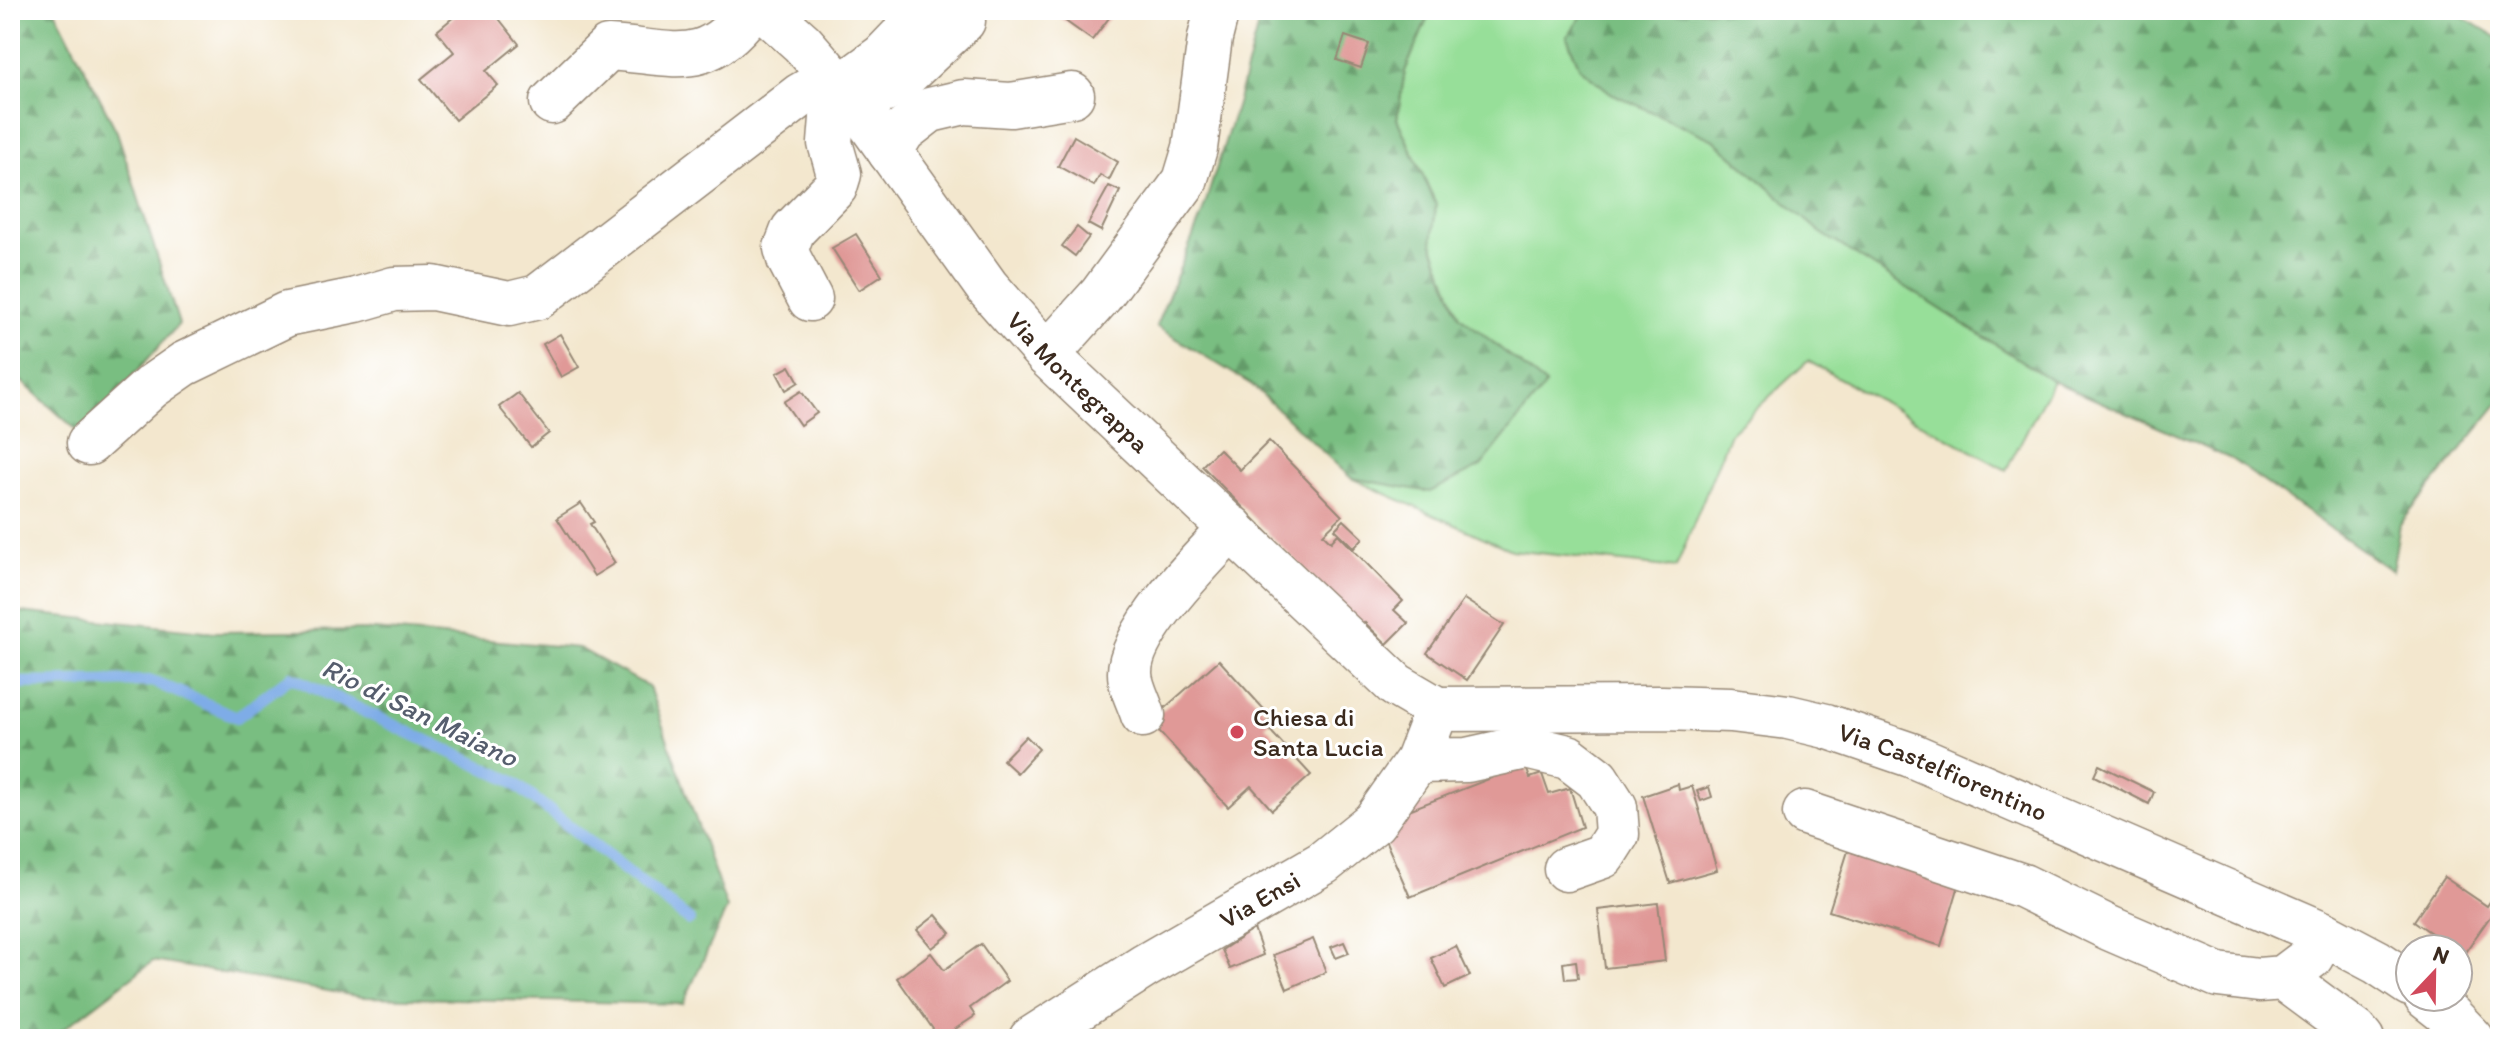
<svg xmlns="http://www.w3.org/2000/svg" width="2510" height="1049" font-family="Itim,sans-serif">
  <style>
    .grass { fill: #97df99; stroke: #69845c; stroke-width: 2 }
    .forest { fill: url(#forest-firs); stroke: #5a7450; stroke-width: 2 }
    .lines { fill: none; stroke-linecap: round; stroke-linejoin: round }
    .stream { stroke: #7eace7; stroke-width: 12 }
    .building { fill: #e09997 }
    .minor-casing { stroke: #978876; stroke-width: 47 }
    .minor { stroke: #fff; stroke-width: 44 }
    .poi-dot { fill: #d1495b; stroke: #fff; stroke-width: 3 }
    .labels { text-anchor: middle; dominant-baseline: central; stroke-width: 6; stroke-linejoin: round; paint-order: stroke }
    .street-label { font-size: 26px; fill: #3b2a1e; stroke: #fff }
    .poi-label { font-size: 26px; fill: #3b2a1e; stroke: #fff; text-anchor: start }
    .water-label { font-size: 28px; font-style: italic; fill: #565e6e; stroke: #fff }
  </style>
  <defs>
    <pattern id="forest-firs" width="22" height="20" patternUnits="userSpaceOnUse" patternTransform="scale(2)"><rect width="22" height="20" fill="#79be81"/><path d="M5 1l3.5 6h-7zM16 11l3.5 6h-7z" fill="#649b69"/></pattern>
  </defs>
  <rect width="100%" height="100%" fill="#fff"/>
  <filter id="ink" filterUnits="userSpaceOnUse"><feTurbulence type="fractalNoise" baseFrequency=".0125" numOctaves="2"/><feDisplacementMap in="SourceGraphic" scale="16" xChannelSelector="R" yChannelSelector="G"/><feConvolveMatrix kernelMatrix="1 2 1 2 8 2 1 2 1" color-interpolation-filters="sRGB"/></filter>
  <filter id="wash" filterUnits="userSpaceOnUse"><feTurbulence type="fractalNoise" baseFrequency=".006" numOctaves="4" result="noise"/><feDisplacementMap in="SourceGraphic" scale="32" xChannelSelector="R" yChannelSelector="G"/><feGaussianBlur stdDeviation="1.8" result="paint"/><feColorMatrix in="noise" values="0 0 0 0 0 0 0 0 0 0 0 0 0 0 0 0 0 1.4 0 .05"/><feComposite in="paint" operator="in"/></filter>
  <g filter="url(#wash)">
    <rect width="100%" height="100%" fill="#f3e7ce"/>
    <polygon class="grass" points="1431,10 1586,10 1567,37 1580,68 1611,93 1714,140 1820,232 2053,381 2006,470 1808,361 1730,433 1676,568 1511,550 1351,478 1430,491 1545,385 1460,316 1432,243 1436,204 1397,119 1405,71"/>
    <g class="forest">
      <polygon points="10,10 55,10 117,132 179,324 81,434 10,371"/>
      <polygon points="1262,10 1431,10 1405,71 1397,119 1436,204 1432,244 1460,316 1546,385 1481,466 1430,492 1351,478 1252,385 1156,326 1201,217 1237,104"/>
      <polygon points="1586,10 2451,10 2500,39 2500,402 2400,524 2392,571 2231,459 2053,381 1820,232 1714,140 1611,93 1580,68 1567,37"/>
      <polygon points="10,611 215,632 374,630 579,648 649,687 727,908 683,1004 362,997 153,961 50,1039 10,1039"/>
    </g>
    <g class="lines">
      <polyline class="stream" points="10,683 152,681 237,717 291,677 510,780 689,920"/>
    </g>
    <g id="blocks">
      <g class="building">
        <polygon points="462,10 492,10 519,44 486,71 498,85 455,120 421,79 454,52 437,31"/>
        <polygon points="1050,10 1115,10 1092,40"/>
        <polygon points="1345,36 1369,44 1361,68 1337,60"/>
        <polygon points="1074,136 1118,162 1109,180 1100,175 1094,186 1058,166"/>
        <polygon points="1109,186 1120,191 1101,231 1088,224"/>
        <polygon points="1077,227 1089,237 1075,256 1062,246"/>
        <polygon points="856,234 882,275 859,290 832,248"/>
        <polygon points="560,334 579,367 561,377 543,344"/>
        <polygon points="790,366 799,382 786,390 777,373"/>
        <polygon points="801,391 817,413 800,425 784,402"/>
        <polygon points="518,393 549,433 531,447 499,407"/>
        <polygon points="1269,441 1342,516 1323,534 1331,542 1338,534 1403,601 1394,610 1408,623 1387,644 1365,623 1361,627 1202,466 1219,449 1240,470"/>
        <polygon points="581,503 594,522 590,524 615,563 594,576 557,518"/>
        <polygon points="1344,520 1363,538 1354,548 1335,529"/>
        <polygon points="1464,599 1504,625 1467,680 1427,653"/>
        <polygon points="1219,660 1272,718 1265,725 1311,775 1272,810 1251,786 1228,807 1150,721"/>
        <polygon points="1026,736 1039,749 1017,773 1003,760"/>
        <polygon points="1525,765 1530,778 1542,774 1549,794 1570,788 1582,827 1410,897 1383,835 1406,811"/>
        <polygon points="2099,765 2154,792 2149,804 2094,776"/>
        <polygon points="1678,784 1679,790 1692,786 1717,870 1670,883 1643,796"/>
        <polygon points="1709,787 1712,797 1701,801 1697,791"/>
        <polygon points="1848,851 1959,885 1941,946 1829,911"/>
        <polygon points="2444,877 2487,906 2500,887 2500,915 2494,911 2463,955 2458,949 2454,949 2414,921"/>
        <polygon points="1658,903 1665,961 1605,968 1598,910"/>
        <polygon points="936,915 951,933 932,948 917,930"/>
        <polygon points="1254,929 1263,955 1230,969 1222,950"/>
        <polygon points="1313,939 1326,972 1287,989 1273,955"/>
        <polygon points="1344,942 1349,953 1336,958 1331,947"/>
        <polygon points="981,944 1007,981 970,1008 975,1016 940,1039 897,978 931,953 944,970"/>
        <polygon points="1456,946 1470,976 1445,988 1431,958"/>
        <polygon points="1576,961 1578,978 1565,979 1563,963"/>
      </g>
    </g>
  </g>
  <g filter="url(#ink)">
    <use href="#blocks" fill-opacity="0" stroke="#978876" stroke-width="2"/>
    <g class="lines">
      <defs>
        <g id="minor">
          <path id="s1" d="M765,10l37,33 56,64 129,180 60,68 349,330 41,24"/>
          <polyline points="884,91 899,81 963,21"/>
          <path d="M552,102l56,-54c67,4 96,24 143,-38"/>
          <polyline points="890,152 903,131 930,110 964,102 1011,105 1072,95"/>
          <polyline points="810,299 789,259 786,248 793,230 835,187 839,174 830,143 832,118 841,87 883,56 927,10"/>
          <polyline points="1047,355 1101,295 1185,181 1195,148 1210,38 1217,10"/>
          <polyline points="89,443 151,387 184,364 287,314 356,300 394,289 433,288 509,304 538,297 801,95 832,77"/>
          <path id="s2" d="M1437,709l225,-1 69,2 57,7 38,9 85,29 413,179 53,28 33,22"/>
          <path d="M1143,715c-4,-13 -13,-29 -13,-42 -1,-41 74,-116 102,-145"/>
          <polyline points="1417,761 1467,760 1526,747 1568,757 1597,779 1615,807 1617,834 1603,856 1566,869"/>
          <polyline points="1805,813 2023,886 2109,928 2218,975 2259,980 2283,978 2311,957 2324,934"/>
          <polyline points="2283,978 2356,1032 2362,1039"/>
          <polyline points="2426,997 2449,1015 2472,1039"/>
          <path id="s3" d="M1031,1039l114,-73 178,-103 51,-41 43,-61 20,-52"/>
        </g>
      </defs>
      <use href="#minor" class="minor-casing"/>
      <use href="#minor" class="minor"/>
    </g>
  </g>
  <circle class="poi-dot" cx="1237" cy="732" r="8"/>
  <g class="labels">
    <g class="street-label">
      <text stroke="none"><textPath href="#s1" startOffset="488">Via Montegrappa</textPath></text>
      <text stroke="none"><textPath href="#s2" startOffset="516">Via Castelfiorentino</textPath></text>
      <text stroke="none"><textPath href="#s3" startOffset="268">Via Ensi</textPath></text>
    </g>
    <g class="poi-label">
      <text x="1253" y="717">Chiesa di<tspan x="1253" dy="30">Santa Lucia</tspan></text>
    </g>
    <g class="water-label">
      <text transform="translate(420 712) rotate(26)">Rio di San Maiano</text>
    </g>
  </g>
  <rect width="2510" height="1049" fill="none" stroke="#fff" stroke-width="40"/>
  <g transform="translate(2434 973) rotate(22)"><circle r="38" fill="#ffffff" stroke="#b1aaa5" stroke-width="2"/>
  <path d="M0-6L14 30L0 20L-14 30Z" fill="#d1495b"/>
  <text y="-12" font-size="22" font-weight="bold" text-anchor="middle" fill="#3b2a1e">N</text>
  </g>
</svg>
